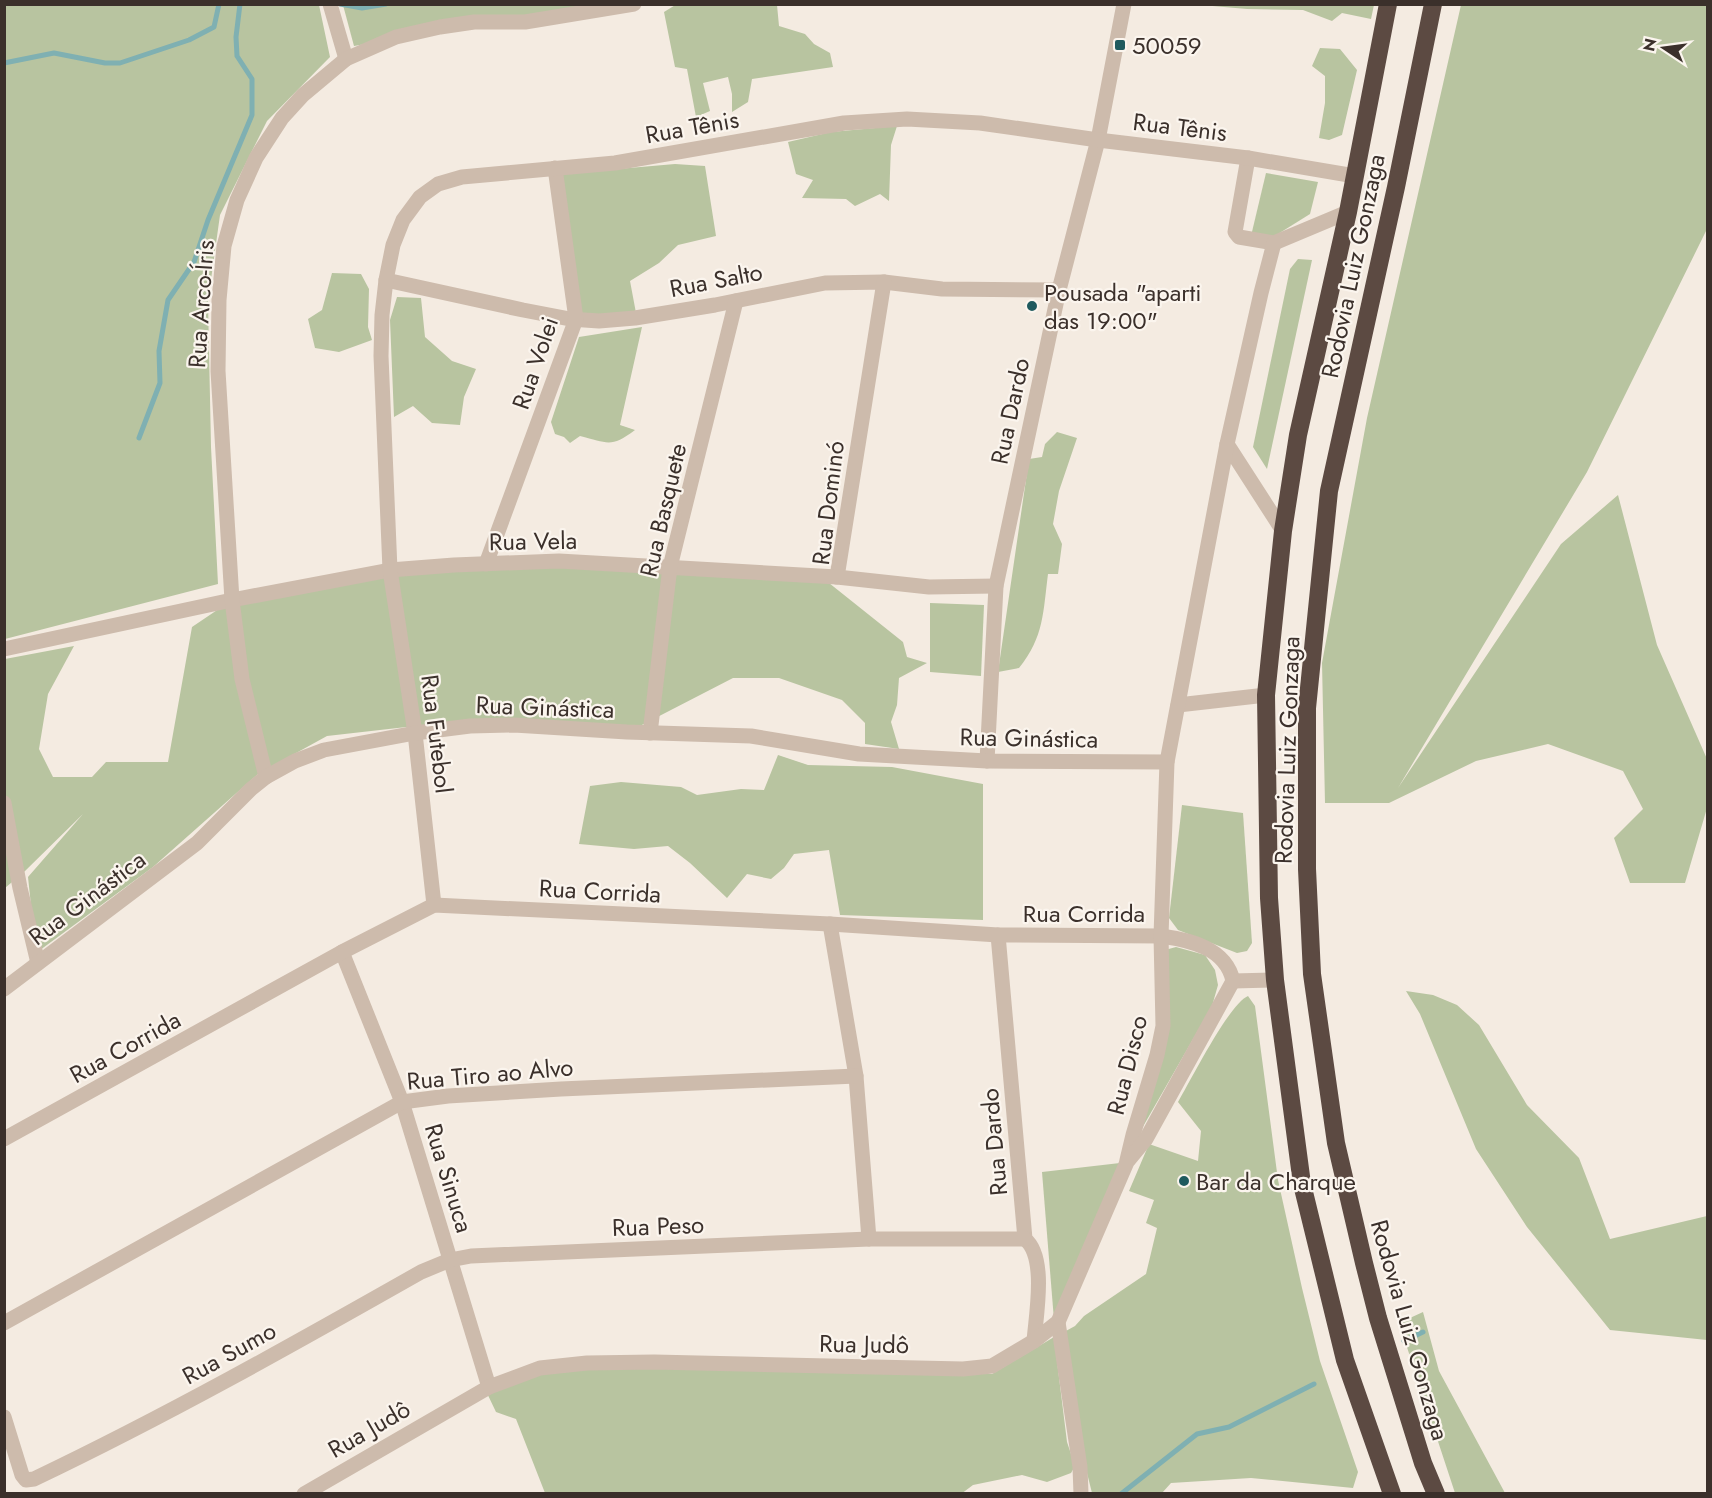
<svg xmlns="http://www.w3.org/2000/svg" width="1712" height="1498" font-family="Jost,sans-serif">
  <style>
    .green { fill: #b8c4a0 }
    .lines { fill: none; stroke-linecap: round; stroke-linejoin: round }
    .stream { stroke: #7fb0b2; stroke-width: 5 }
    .street { stroke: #cdbbac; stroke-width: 15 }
    .highway { stroke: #5c4a42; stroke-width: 18 }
    .poi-dot { fill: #1f5a5e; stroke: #fbf5ee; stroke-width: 2 }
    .labels { text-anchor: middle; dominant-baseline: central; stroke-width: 4.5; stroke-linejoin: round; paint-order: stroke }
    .poi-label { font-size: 24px; fill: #3b302b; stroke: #fbf5ee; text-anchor: start }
    .street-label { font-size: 24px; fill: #3b302b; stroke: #fbf5ee }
  </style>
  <rect width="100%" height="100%" fill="#f4ebe1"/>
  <g class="green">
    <polygon points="677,4 777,5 779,26 805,34 814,44 830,53 833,67 752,79 748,102 732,112 732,94 728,77 703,83 710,111 696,117 687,69 675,67 664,12"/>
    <polygon points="5,5 319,5 330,57 267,121 220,215 208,301 211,447 218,584 5,639"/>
    <polygon points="343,5 592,5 354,46"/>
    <polygon points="1201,5 1374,4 1374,5 1371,19 1342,13 1332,21 1303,10 1247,9"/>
    <polygon points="1461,5 1707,5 1707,229 1587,472 1398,788 1561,544 1618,495 1657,645 1707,759 1707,808 1685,883 1630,883 1614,838 1643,809 1623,771 1548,744 1476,761 1389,803 1325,803 1322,663 1367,418"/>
    <polygon points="1320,48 1340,49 1357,70 1342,135 1329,140 1319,138 1325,103 1325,76 1312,66"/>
    <polygon points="897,126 891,145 889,201 880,194 855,206 846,199 802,198 813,180 796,174 788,142 831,132"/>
    <polygon points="675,164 705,166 716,236 678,245 659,263 630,281 636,313 581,315 560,174"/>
    <polygon points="1266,173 1318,182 1310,214 1270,239 1251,236"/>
    <polygon points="1298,259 1312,260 1267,469 1253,447 1290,269"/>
    <polygon points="332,273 361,274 369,289 368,327 372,340 339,352 315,348 308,319 322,310"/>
    <polygon points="397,297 421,298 425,337 452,361 476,369 464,397 460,425 432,423 413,406 394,417 390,320"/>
    <path d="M642,327l-22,98 15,5c-24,18 -27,13 -55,6l-10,7 -6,-6 -9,-3 -4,-12 28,-85z"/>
    <path d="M1057,432l20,6 -18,53 -6,33 9,20 -4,30h-10c-5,38 -4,63 -29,94l-21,4 31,-213 13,-2 3,-13z"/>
    <polygon points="559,561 819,575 903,642 907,657 927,663 899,678 897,705 891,722 899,749 865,744 865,723 842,700 779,678 733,678 638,727 424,725 327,736 258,774 153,867 36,953 28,877 83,814 25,871 5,888 5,659 74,646 48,694 39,749 53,777 92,777 106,762 168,762 192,627 232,600 358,576"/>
    <polygon points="930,603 984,605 981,676 930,672"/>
    <polygon points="778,755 808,765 892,767 983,784 983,920 840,915 829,850 794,854 784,868 771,879 747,874 727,898 690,863 668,846 634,849 579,844 590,786 621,782 681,787 697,795 741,789 764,790"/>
    <polygon points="1182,805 1243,813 1252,943 1247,951 1237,953 1178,930 1169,918"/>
    <polygon points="1176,947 1205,955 1215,970 1218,985 1212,1006 1137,1137 1152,1095 1165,950"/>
    <polygon points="1406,991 1433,995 1457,1005 1479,1025 1527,1105 1579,1158 1610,1239 1707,1216 1707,1340 1610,1330 1527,1227 1476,1149 1420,1014"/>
    <path d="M1248,996l7,10 23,174 24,108 18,73 38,111 -5,16 -102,-10 -80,5 -9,10h-70l-11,-44 -17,-117 11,-6 9,-10 62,-42 11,-46 -11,-5 8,-23 -25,-9 20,-47 49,17 3,-30 -23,-29c13,-22 51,-98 70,-106z"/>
    <polygon points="1120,1163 1054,1320 1042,1172"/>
    <polygon points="1423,1312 1439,1371 1505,1493 1455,1493 1399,1323"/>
    <polygon points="1054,1337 1067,1442 1075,1466 1071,1473 1047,1482 1022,1475 973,1485 961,1494 545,1493 516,1419 496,1412 485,1389 545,1368 762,1369 992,1374"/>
  </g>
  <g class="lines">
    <g class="stream">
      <polyline points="340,4 362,8 386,4"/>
      <polyline points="4,63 54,53 105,63 120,63 189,40 214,27 219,4"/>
      <polyline points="139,438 160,383 159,351 168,300 194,262 208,220 252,115 252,79 237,56 236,37 240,4"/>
      <polyline points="1404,1341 1423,1332"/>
      <polyline points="1121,1494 1197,1434 1229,1427 1314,1384"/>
    </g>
    <g class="street">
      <polyline points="330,4 346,59"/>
      <polyline points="1248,158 1235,232 1239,237 1274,243 1348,212"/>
      <polyline points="386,280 523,310 570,319 599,321 635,318 715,305 825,283 884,282 942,289 1059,290"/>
      <polyline points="1227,444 1283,531"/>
      <polyline points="486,564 576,319 555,168"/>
      <polyline points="837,577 884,282"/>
      <polyline points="4,649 232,600 390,570 454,565 559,561 837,577 929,587 996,586"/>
      <polyline points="1178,705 1266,695"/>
      <polyline points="650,733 670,567 736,301"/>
      <polyline points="987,761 996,586 1059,290 1098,140 1124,4"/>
      <polyline points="266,777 242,679 232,600 218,371 219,300 224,246 237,200 256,158 282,118 303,95 346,59 396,37 440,27 474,22 525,22 634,4"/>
      <polyline points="4,803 20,888 38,963"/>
      <polyline points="434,905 415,733 390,570 381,356 382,315 386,280 393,245 403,220 420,197 438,184 462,177 615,163 844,123 907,119 980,123 1098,140 1248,158 1355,176"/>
      <polyline points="830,924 856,1076 869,1239"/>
      <path d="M998,935l27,304c22,18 11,76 9,102"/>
      <polyline points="342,952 402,1102 489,1387"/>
      <polyline points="1233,981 1275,980"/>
      <polyline points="4,989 197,843 251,789 266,777 295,761 324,750 415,733 470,726 514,725 627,732 751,736 859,754 987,761 1167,762"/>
      <path d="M4,1139l338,-187 92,-47 396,19 168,11 163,1c29,4 65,12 72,45"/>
      <polyline points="1127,1160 1133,1135 1157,1055 1163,1026 1161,936 1167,762 1227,444 1261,293 1274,243"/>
      <polyline points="1058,1322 1080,1467 1081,1494"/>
      <polyline points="4,1323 402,1102 448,1096 561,1089 856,1076"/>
      <path d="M4,1417l18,58 4,5 8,-1c132,-63 260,-135 387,-207l29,-12 21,-4 398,-17h156"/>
      <polyline points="304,1494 489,1387 540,1368 587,1363 654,1362 963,1369 992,1366 1034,1341 1058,1322 1127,1162 1146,1139 1233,981"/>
    </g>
    <g class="highway">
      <polyline points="1388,4 1348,212 1298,435 1283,531 1266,695 1269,898 1275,980 1302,1184 1345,1360 1392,1494"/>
      <polyline points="1433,4 1396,187 1329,491 1307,708 1307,869 1312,974 1336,1143 1364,1263 1378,1318 1423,1463 1436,1494"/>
    </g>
  </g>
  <g class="poi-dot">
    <rect x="1114" y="39" width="12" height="12" rx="3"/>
    <circle cx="1032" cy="306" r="6"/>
    <circle cx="1184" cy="1181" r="6"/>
  </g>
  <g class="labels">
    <g class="poi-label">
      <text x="1132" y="45">50059</text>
      <text x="1044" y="292">Pousada "aparti<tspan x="1044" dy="28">das 19:00"</tspan></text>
      <text x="1196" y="1181">Bar da Charque</text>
    </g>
    <g class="street-label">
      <text transform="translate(692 127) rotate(-10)">Rua Tênis</text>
      <text transform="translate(1180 127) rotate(7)">Rua Tênis</text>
      <text transform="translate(1353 266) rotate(-78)">Rodovia Luiz Gonzaga</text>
      <text transform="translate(716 280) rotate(-11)">Rua Salto</text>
      <text transform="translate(201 304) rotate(-86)">Rua Arco-Íris</text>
      <text transform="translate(535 363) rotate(-71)">Rua Volei</text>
      <text transform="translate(1010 411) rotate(-78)">Rua Dardo</text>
      <text transform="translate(828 503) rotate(-83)">Rua Dominó</text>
      <text transform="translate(663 510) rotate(-77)">Rua Basquete</text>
      <text transform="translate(533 541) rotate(-1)">Rua Vela</text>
      <text transform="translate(545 707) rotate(2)">Rua Ginástica</text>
      <text transform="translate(437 734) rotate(83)">Rua Futebol</text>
      <text transform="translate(1029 738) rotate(1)">Rua Ginástica</text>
      <text transform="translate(1287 750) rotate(-88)">Rodovia Luiz Gonzaga</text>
      <text transform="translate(600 891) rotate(3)">Rua Corrida</text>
      <text transform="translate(87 898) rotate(-37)">Rua Ginástica</text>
      <text x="1084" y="913">Rua Corrida</text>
      <text transform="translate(125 1047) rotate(-29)">Rua Corrida</text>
      <text transform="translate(1127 1065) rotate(-76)">Rua Disco</text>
      <text transform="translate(490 1074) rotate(-5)">Rua Tiro ao Alvo</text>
      <text transform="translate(994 1142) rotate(-95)">Rua Dardo</text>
      <text transform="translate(449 1178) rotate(73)">Rua Sinuca</text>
      <text transform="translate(658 1226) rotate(-2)">Rua Peso</text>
      <text transform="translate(1410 1330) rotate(74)">Rodovia Luiz Gonzaga</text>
      <text transform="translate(864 1344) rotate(1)">Rua Judô</text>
      <text transform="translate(229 1353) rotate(-29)">Rua Sumo</text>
      <text transform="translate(369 1429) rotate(-30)">Rua Judô</text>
    </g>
  </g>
  <rect width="1712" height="1498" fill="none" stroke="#3b302b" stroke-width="12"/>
  <g transform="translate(1664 48) rotate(283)" stroke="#fbf5ee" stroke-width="4.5" paint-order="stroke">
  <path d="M0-4.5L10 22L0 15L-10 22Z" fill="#3b302b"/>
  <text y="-9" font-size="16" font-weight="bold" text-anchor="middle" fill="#3b302b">N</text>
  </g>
</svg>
